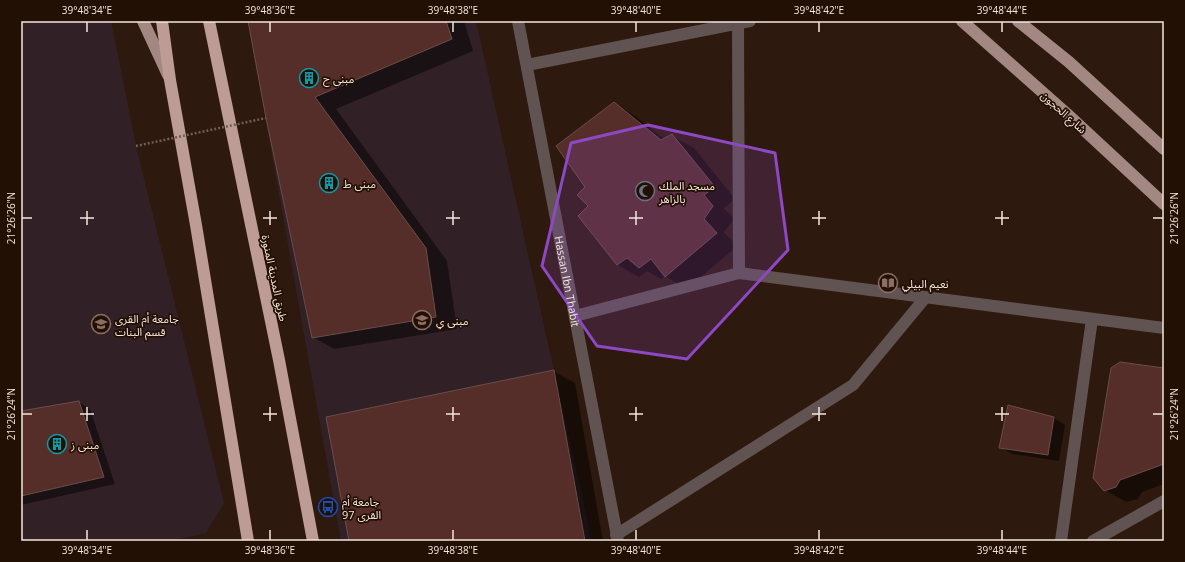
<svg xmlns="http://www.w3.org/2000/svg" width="1185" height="562" font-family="'Open Sans','Noto Sans Arabic',sans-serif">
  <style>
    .education { fill: #322027 }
    .shadow { fill: #0007 }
    .building { fill: #552e2a; stroke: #694d49 }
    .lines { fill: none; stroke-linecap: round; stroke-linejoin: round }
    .street { stroke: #605351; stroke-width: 12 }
    .primary { stroke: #a28782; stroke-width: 12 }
    .highway { stroke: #bc9c95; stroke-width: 12 }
    .path-bridge { stroke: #705e53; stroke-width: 2.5; stroke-dasharray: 2 2; stroke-linecap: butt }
    .marked { fill: #8d48c4; fill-opacity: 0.2; stroke: #8d48c4; stroke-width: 3; stroke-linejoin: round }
    .ticks { fill: none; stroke: #f5e6de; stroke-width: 1.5 }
    .labels { text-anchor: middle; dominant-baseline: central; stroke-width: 3.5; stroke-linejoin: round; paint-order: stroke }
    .poi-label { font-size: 11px; fill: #f5e6de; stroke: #231005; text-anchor: start }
    .street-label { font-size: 11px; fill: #f5e6de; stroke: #231005 }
    .neatline { fill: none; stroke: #f5e6de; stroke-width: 1.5 }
    .ticks-label { font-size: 10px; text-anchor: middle; fill: #f5e6de }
  </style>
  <rect width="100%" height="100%" fill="#2d190d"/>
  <g class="education">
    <polygon points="21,21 111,21 136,146 224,503 206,533 170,541 21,541"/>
    <polygon points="248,21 476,21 592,541 341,541"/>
  </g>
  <g class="shadow">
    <polygon points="249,21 464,21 473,51 336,109 447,261 457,329 334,349 313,337"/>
    <polygon points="614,103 635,116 664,139 672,136 694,148 735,199 724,208 734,219 724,232 737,246 687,289 665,276 661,279 647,271 639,277 618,265 579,216 589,206 586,187"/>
    <polygon points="1164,369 1164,484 1142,492 1138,499 1126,502 1105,490"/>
    <polygon points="553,371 575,383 603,541 350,541"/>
    <polygon points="79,402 90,409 115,484 21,505 21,412"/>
    <polygon points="1054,418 1065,425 1059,461 1012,454 1001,447"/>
  </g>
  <g class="building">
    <polygon points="248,21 446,21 452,39 315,97 426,248 436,317 312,338 266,118"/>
    <polygon points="614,102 661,140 672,134 715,187 704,195 713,206 704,219 717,233 665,277 651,259 639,268 627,258 617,265 578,216 588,206 577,195 585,187 556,146"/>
    <polygon points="1120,362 1164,368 1164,464 1120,480 1116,487 1104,491 1093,478 1111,368"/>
    <polygon points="554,370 585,541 349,541 326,417"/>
    <polygon points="79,401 104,477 21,496 21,411"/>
    <polygon points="1008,405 1054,417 1048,455 999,448"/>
  </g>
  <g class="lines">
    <g class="street">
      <path id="s1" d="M518,21l100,520"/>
      <polyline points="527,65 750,21"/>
      <polyline points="739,273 1164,328"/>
      <polyline points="575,316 739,273 738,23"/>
      <polyline points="616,535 853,385 925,298"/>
      <polyline points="1061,541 1092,319"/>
      <polyline points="1093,541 1164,501"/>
    </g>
    <g class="primary">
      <polyline points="143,21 168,75"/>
      <polyline points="962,21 1067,114 1164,204"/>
      <polyline points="1018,21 1069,62 1164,149"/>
    </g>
    <g class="highway">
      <polyline points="162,21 170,80 196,225 248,541"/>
      <polyline points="209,21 279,360 313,541"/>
    </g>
    <polyline class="path-bridge" points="136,146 266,118"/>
  </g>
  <path class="marked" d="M648,125l127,28 13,97 -101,109 -90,-13 -55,-80 29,-123z"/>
  <path class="ticks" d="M87,22v10M270,22v10M453,22v10M636,22v10M819,22v10M1002,22v10M87,211v14M270,211v14M453,211v14M636,211v14M819,211v14M1002,211v14M22,218h10M80,218h14M263,218h14M446,218h14M629,218h14M812,218h14M995,218h14M1153,218h10M87,407v14M270,407v14M453,407v14M636,407v14M819,407v14M1002,407v14M22,414h10M80,414h14M263,414h14M446,414h14M629,414h14M812,414h14M995,414h14M1153,414h10M87,530v10M270,530v10M453,530v10M636,530v10M819,530v10M1002,530v10"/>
  <defs>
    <symbol id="building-ring" viewBox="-11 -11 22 22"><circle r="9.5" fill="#231005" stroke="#0f9aa8" stroke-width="1.5"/><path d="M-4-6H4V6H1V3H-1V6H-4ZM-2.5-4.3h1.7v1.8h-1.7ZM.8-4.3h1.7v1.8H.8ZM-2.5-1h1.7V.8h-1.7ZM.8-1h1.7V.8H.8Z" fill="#0f9aa8"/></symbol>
    <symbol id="mosque-ring" viewBox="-11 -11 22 22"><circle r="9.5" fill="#231005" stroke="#6b7280" stroke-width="1.5"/><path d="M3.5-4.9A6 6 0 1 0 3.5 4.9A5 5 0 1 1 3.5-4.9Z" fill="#6b7280"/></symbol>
    <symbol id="library-ring" viewBox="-11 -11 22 22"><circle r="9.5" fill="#231005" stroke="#8d6e63" stroke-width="1.5"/><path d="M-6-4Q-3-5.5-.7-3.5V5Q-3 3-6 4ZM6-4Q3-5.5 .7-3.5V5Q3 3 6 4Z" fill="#8d6e63"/></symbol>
    <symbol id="university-ring" viewBox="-11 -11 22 22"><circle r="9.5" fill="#231005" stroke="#8d6e63" stroke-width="1.5"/><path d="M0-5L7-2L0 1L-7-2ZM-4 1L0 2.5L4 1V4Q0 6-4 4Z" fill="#8d6e63"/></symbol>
    <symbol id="bus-ring" viewBox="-11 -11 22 22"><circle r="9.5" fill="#231005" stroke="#1a4fb4" stroke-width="1.5"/><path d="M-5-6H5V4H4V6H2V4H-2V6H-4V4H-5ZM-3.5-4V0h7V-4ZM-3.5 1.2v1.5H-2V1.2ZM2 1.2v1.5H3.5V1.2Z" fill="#1a4fb4"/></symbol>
  </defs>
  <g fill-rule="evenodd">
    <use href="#building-ring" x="298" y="67" width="22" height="22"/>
    <use href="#building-ring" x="318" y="172" width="22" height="22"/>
    <use href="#mosque-ring" x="634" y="180" width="22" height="22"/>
    <use href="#library-ring" x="877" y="272" width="22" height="22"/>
    <use href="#university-ring" x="411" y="309" width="22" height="22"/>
    <use href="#university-ring" x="90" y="313" width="22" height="22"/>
    <use href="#building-ring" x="46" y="433" width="22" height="22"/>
    <use href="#bus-ring" x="317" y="496" width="22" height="22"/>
  </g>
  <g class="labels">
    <g class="poi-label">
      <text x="323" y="78">مبنى ح</text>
      <text x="343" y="183">مبنى ط</text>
      <text x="659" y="185">مسجد الملك<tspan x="659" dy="13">بالزاهر</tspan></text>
      <text x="902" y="283">نعيم البيلي</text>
      <text x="115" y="318">جامعة أم القرى<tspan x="115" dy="13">قسم البنات</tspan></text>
      <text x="436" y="320">مبنى ي</text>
      <text x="71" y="444">مبنى ز</text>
      <text x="342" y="501">جامعة أم<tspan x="342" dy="13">القرى 97</tspan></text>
    </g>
    <g class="street-label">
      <text transform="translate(1064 112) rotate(42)">شارع الحجون</text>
      <text transform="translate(275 278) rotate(78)">طريق المدينة المنورة</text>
      <text stroke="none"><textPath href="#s1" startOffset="265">Hassan Ibn Thabit</textPath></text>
    </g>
  </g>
  <rect width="1185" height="562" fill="none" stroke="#231005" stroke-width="44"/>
  <rect x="22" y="22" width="1141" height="518" class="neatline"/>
  <g class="ticks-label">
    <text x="87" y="14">39°48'34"E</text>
    <text x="270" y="14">39°48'36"E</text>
    <text x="453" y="14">39°48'38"E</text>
    <text x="636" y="14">39°48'40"E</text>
    <text x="819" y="14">39°48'42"E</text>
    <text x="1002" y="14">39°48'44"E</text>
    <text transform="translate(11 218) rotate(-90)" y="4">21°26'26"N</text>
    <text transform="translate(1174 218) rotate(-90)" y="4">21°26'26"N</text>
    <text transform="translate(11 414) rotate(-90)" y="4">21°26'24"N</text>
    <text transform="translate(1174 414) rotate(-90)" y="4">21°26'24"N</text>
    <text x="87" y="554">39°48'34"E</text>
    <text x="270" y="554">39°48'36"E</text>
    <text x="453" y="554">39°48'38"E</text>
    <text x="636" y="554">39°48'40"E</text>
    <text x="819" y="554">39°48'42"E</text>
    <text x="1002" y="554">39°48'44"E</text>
  </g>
</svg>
